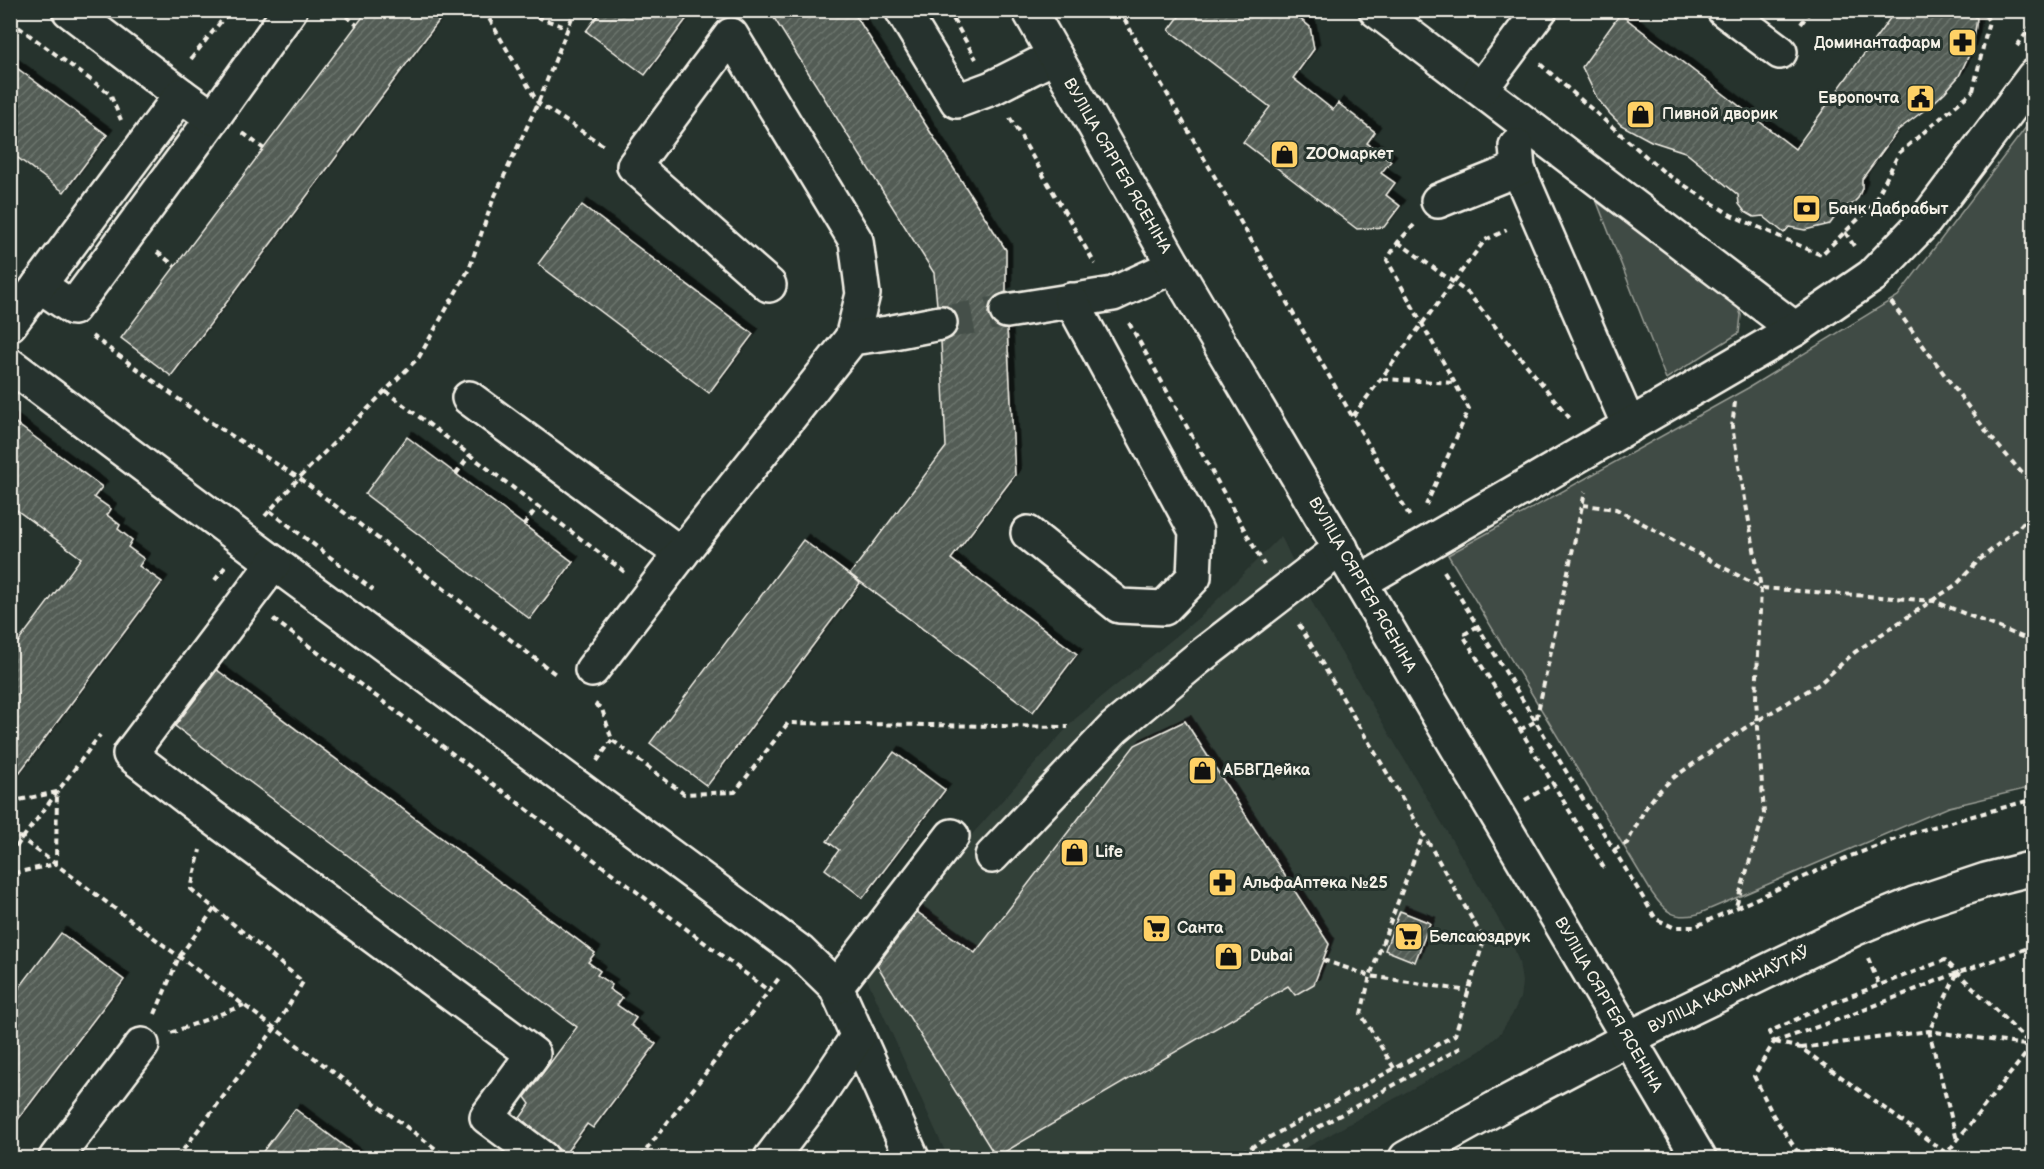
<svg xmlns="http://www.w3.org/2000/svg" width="2044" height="1169" font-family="'Balsamiq Sans',sans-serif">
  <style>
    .built { fill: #333f39 }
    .green { fill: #414b45; stroke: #9a9e96; stroke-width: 1.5 }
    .building { fill: url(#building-hatch); stroke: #f4f1e8; stroke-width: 1.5; filter: url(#shadow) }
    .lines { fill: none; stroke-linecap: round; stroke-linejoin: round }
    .minor-tunnel { stroke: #455049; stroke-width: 33; stroke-dasharray: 33 16; stroke-linecap: butt }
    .minor-casing { stroke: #f4f1e8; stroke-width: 38 }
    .major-casing { stroke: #f4f1e8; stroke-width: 38 }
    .path { stroke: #f4f1e8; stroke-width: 4; stroke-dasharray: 6 4.5; stroke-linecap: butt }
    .minor { stroke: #26332d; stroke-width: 33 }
    .major { stroke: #26332d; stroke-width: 33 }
    .labels { text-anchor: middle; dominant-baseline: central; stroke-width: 6; stroke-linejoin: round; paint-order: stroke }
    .poi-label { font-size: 16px; font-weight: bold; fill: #f4f1e8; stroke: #26332d; text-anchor: start }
    .street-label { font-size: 16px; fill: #f4f1e8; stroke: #26332d }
  </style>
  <defs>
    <pattern id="building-hatch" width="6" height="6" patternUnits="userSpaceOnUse" patternTransform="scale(1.5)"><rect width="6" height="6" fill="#525c55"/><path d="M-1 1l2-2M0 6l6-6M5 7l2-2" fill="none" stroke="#6c746d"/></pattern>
    <filter id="shadow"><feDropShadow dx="5.5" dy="-5.5" stdDeviation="0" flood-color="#0009"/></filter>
  </defs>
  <rect width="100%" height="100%" fill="#26332d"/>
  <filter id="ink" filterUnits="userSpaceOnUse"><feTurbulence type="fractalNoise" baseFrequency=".0167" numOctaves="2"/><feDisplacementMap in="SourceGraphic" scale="12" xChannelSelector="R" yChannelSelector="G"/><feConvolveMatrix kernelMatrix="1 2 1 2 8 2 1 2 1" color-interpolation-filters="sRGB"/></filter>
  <g filter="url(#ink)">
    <polygon class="built" points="1281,536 1316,610 1512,942 1519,962 1522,982 1520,998 1512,1015 1499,1035 1480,1051 1288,1158 948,1158 859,961 1075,719 1202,615"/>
    <g class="green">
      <path d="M2033,118v669l-84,20 -251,107c-24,6 -33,-2 -46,-21l-204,-338 300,-167 150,-92z"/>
      <polygon points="1597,202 1736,302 1741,315 1739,333 1666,379"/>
    </g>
    <g class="building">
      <polygon points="368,10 447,10 171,376 121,338"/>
      <polygon points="602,10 693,10 645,75 586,31"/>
      <polygon points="769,10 852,10 1006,250 1006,292 995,297 989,305 988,313 993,323 1000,328 1007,329 1015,475 951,559 1077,654 1033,712 850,574 946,447 941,342 953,337 958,329 958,320 954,310 946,305 937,305 934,273"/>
      <polygon points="1184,10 1289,10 1310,27 1314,49 1293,78 1333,110 1338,103 1375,132 1367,143 1391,161 1381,173 1395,183 1386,195 1400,206 1384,227 1357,229 1243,142 1270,107 1169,30"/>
      <polygon points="1896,10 1966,10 1977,18 1974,38 1968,57 1959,76 1945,92 1930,106 1898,130 1862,179 1862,188 1858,198 1851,205 1842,207 1830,224 1805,230 1789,227 1784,233 1763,216 1754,217 1745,212 1739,204 1738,195 1685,152 1651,141 1621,125 1610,114 1597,98 1582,67 1620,14 1795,149"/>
      <polygon points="10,63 107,135 64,192 10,152"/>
      <polygon points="582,205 753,334 709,393 538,264"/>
      <polygon points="10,419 102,487 94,497 111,509 107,515 120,525 118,529 132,540 128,547 144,559 139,566 162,582 10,785 10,653 81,558 10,505"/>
      <polygon points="407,437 573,562 530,619 365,494"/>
      <polygon points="803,540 860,583 707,786 650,743"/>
      <polygon points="217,670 595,953 588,962 600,971 597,975 612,985 609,989 622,998 617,1005 636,1018 631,1025 656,1044 593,1128 587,1124 565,1154 520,1118 530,1104 525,1097 577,1027 175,726"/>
      <polygon points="1185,721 1329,944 1314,984 1295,995 1288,986 996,1157 877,965 917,912 975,953 1135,745"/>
      <polygon points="894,752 945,790 863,898 825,869 839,850 827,841"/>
      <polygon points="1400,911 1430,923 1415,962 1385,950"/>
      <polygon points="61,933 124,980 10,1130 10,1000"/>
      <polygon points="295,1109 360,1158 258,1158"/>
    </g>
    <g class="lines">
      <polyline class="minor-tunnel" points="940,323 1007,311"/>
      <defs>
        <g id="minor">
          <polyline points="69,10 181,95"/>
          <polyline points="902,10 957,101 992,88 1055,56"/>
          <polyline points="1376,10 1795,329"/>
          <polyline points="1724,10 1780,52"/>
          <polyline points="1481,89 1540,10"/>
          <polyline points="1518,169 1629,426"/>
          <polyline points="1438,201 1518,169 1516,146"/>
          <polyline points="39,285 73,308 213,118"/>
          <polyline points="769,285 634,166 731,35 856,241 863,294 852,338"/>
          <polyline points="1007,311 1113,294 1174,266"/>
          <polyline points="10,324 181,95 213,118 290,10"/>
          <polyline points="10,365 274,563 800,952 836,987 912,1158"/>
          <polyline points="469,398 681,554"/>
          <polyline points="1028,533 1119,606 1164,608 1194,577 1196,531 1071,300"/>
          <polyline points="274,563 130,754 208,814 533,1054 487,1117 542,1158"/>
          <polyline points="1361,582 1795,329 1872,276 1925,221 2034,76"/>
          <polyline points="592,670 681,554 852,338 888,333 940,323"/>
          <polyline points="992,856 1114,728 1197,659 1341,548"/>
          <polyline points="836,987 952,836"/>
          <polyline points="56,1158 142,1045"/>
          <polyline points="771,1158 818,1096 858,1036"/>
          <polyline points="1406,1158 1496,1108 1627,1039 1856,928 1914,904 1986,880 2034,868"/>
        </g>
        <polyline id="major" points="1029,10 1174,266 1699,1158"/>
      </defs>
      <use href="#minor" class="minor-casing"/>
      <use href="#major" class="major-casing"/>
      <g class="path">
        <polyline points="338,10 357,25"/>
        <polyline points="484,10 538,103 606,147"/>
        <polyline points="517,10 568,28"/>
        <polyline points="948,10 976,59"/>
        <polyline points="1119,10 1410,517"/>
        <polyline points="10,21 110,94 121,120"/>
        <polyline points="1801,24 1811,10"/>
        <polyline points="2017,46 2034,22"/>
        <polyline points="191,59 230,10"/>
        <polyline points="1540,64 1665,173 1731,215 1821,255 1873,205 1899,153 1973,91"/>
        <polyline points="1973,91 1989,21 1982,10"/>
        <polyline points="1010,118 1095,264"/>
        <polyline points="243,133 264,149"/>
        <polyline points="1414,225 1398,242 1387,260 1469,409 1426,505"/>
        <polyline points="1845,232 1854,246"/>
        <polyline points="1398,242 1468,293 1572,421"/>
        <polyline points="157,252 175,266"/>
        <polyline points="1891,302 1989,435 2034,487"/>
        <polyline points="1129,323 1264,565"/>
        <polyline points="92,336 210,422 299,478 558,676"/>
        <polyline points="1383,379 1455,383"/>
        <polyline points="385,391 626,573"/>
        <polyline points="1735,402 1732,427 1761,588 1756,699 1764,814 1736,906"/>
        <polyline points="1353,416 1485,240 1507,230"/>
        <polyline points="456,474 470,455"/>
        <polyline points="1583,505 1616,509 1761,588 1934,601 2034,642"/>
        <polyline points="270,511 373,590"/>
        <polyline points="265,516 299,478 419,357 469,269 493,200 538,103 575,10"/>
        <polyline points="524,525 538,506"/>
        <polyline points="1444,571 1656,919 1673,927 1694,927 1848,857 1915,832 2034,799"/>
        <polyline points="215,580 225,567"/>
        <polyline points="273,619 769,991"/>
        <polyline points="1478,626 1463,635 1604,868"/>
        <polyline points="595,704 602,709 612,740 684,794 735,792 788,723 1068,727"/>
        <polyline points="1520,730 1536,721 1585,492"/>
        <polyline points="597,761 612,740"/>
        <polyline points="1525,800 1553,784"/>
        <polyline points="10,802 57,792 56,864 10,874"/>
        <polyline points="10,830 448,1158"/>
        <polyline points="1614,850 1627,843 1645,809 1657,793 1673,778 1745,728 1819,684 1855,652 1957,584 1977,562 2020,526 2034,511"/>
        <polyline points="10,855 100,735"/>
        <polyline points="1868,958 1879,985"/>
        <polyline points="1323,960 1370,976 1468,991"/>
        <polyline points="1957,974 1929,1031 1957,1140"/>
        <polyline points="155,1014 179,957 215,908"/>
        <polyline points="171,1033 244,1005"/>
        <polyline points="1774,1042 1851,1015 1957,973 2034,946"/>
        <polyline points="1775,1042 1801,1048 1953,1158"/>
        <polyline points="1801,1048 1929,1031 2032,1046"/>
        <polyline points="1394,1068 1361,1014 1370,976 1423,835"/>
        <polyline points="1276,1151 1280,1158"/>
        <polyline points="1798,1151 1803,1158"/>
        <polyline points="1947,1154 1797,1151 1773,1115 1754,1076 1774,1042 1769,1032 1827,1005 1945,960 2032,1046"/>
        <polyline points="177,1158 275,1028 303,982 191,889 200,850"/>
        <polyline points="640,1158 779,978"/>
        <polyline points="1232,1158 1455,1035 1484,940 1424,835 1298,623"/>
        <polyline points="1263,1158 1462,1047"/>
        <polyline points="1943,1158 2033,1045"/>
      </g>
      <use href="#minor" class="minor"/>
      <use href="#major" class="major"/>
    </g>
  </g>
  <defs>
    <symbol id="pharmacy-square" viewBox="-11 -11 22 22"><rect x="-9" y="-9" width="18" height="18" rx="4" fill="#ffd166" stroke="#26332d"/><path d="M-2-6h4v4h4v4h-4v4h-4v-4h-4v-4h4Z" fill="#111"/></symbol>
    <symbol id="civic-square" viewBox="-11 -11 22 22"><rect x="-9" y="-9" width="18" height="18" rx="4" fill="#ffd166" stroke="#26332d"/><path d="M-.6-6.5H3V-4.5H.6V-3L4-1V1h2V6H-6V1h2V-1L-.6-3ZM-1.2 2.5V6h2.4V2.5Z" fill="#111"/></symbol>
    <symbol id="shop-square" viewBox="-11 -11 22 22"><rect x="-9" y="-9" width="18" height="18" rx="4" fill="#ffd166" stroke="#26332d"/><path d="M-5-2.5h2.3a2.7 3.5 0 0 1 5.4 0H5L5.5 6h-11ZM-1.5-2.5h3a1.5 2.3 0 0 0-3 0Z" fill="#111"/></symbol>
    <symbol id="bank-square" viewBox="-11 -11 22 22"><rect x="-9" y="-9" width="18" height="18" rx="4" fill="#ffd166" stroke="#26332d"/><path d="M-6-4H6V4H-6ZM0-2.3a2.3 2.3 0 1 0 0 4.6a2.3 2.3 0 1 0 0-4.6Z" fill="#111"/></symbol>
    <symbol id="supermarket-square" viewBox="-11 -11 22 22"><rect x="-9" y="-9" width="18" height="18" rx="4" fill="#ffd166" stroke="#26332d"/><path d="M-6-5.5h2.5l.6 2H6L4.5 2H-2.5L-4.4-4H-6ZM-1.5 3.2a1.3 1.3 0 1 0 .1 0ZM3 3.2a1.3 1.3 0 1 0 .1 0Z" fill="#111"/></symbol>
  </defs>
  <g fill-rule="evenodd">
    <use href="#pharmacy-square" x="1946" y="26" width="33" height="33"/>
    <use href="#civic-square" x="1904" y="82" width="33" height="33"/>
    <use href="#shop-square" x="1624" y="98" width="33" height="33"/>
    <use href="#shop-square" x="1268" y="138" width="33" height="33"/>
    <use href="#bank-square" x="1790" y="192" width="33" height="33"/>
    <use href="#shop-square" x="1186" y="754" width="33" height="33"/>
    <use href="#shop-square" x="1058" y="836" width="33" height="33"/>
    <use href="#pharmacy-square" x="1206" y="866" width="33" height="33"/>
    <use href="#supermarket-square" x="1140" y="912" width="33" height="33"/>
    <use href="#supermarket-square" x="1392" y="920" width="33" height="33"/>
    <use href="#shop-square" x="1212" y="940" width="33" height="33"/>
  </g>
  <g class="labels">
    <g class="poi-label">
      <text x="1941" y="43" text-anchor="end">Доминантафарм</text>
      <text x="1899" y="98" text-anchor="end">Европочта</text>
      <text x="1662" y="114">Пивной дворик</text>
      <text x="1306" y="154">ZOOмаркет</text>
      <text x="1828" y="209">Банк Дабрабыт</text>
      <text x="1223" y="770">АБВГДейка</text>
      <text x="1095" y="852">Life</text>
      <text x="1243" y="883">АльфаАптека №25</text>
      <text x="1177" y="928">Санта</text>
      <text x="1429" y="937">Белсаюздрук</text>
      <text x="1250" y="956">Dubai</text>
    </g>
    <g class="street-label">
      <text transform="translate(1117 166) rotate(60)">ВУЛІЦА СЯРГЕЯ ЯСЕНІНА</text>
      <text transform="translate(1362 585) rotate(60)">ВУЛІЦА СЯРГЕЯ ЯСЕНІНА</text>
      <text transform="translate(1729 990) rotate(-26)">ВУЛІЦА КАСМАНАЎТАЎ</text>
      <text transform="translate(1608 1005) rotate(60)">ВУЛІЦА СЯРГЕЯ ЯСЕНІНА</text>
    </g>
  </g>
  <rect width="2044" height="1169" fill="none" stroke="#26332d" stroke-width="36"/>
  <rect x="18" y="18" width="2008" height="1133" fill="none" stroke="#f4f1e8" stroke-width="2" filter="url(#ink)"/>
</svg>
